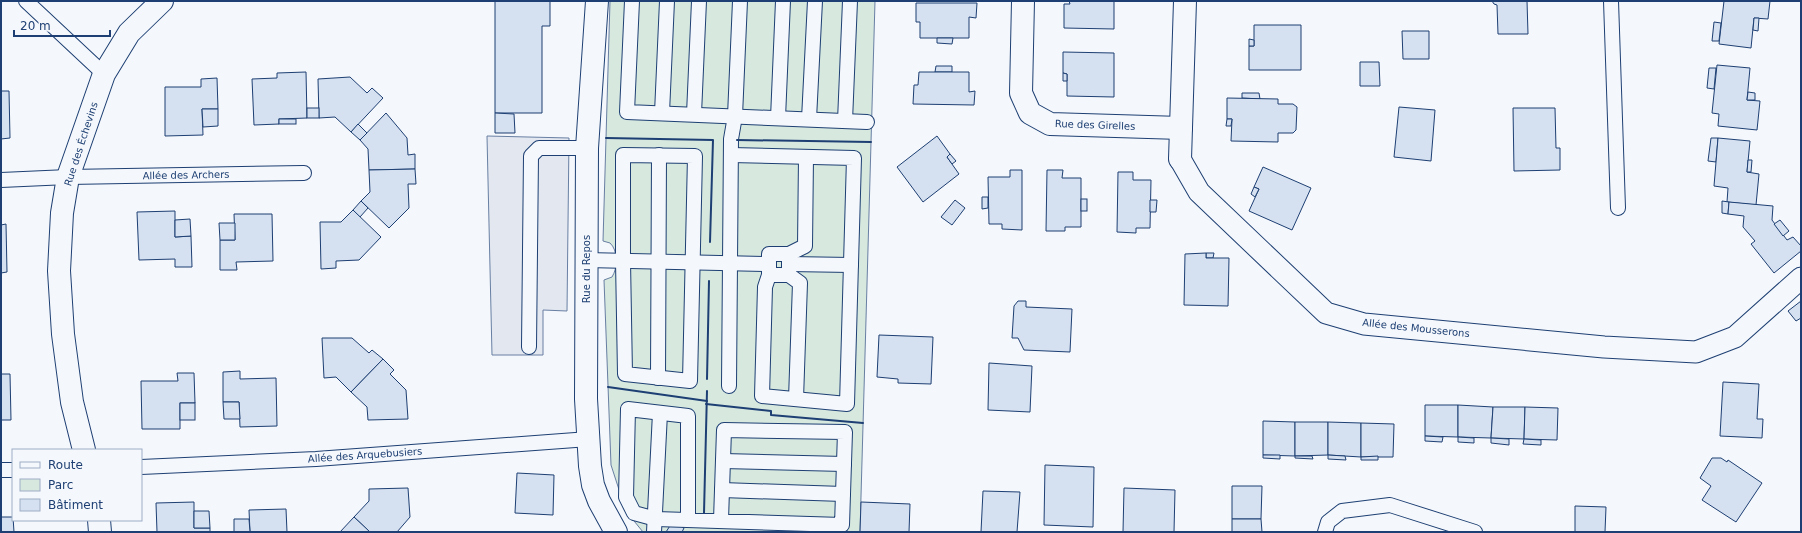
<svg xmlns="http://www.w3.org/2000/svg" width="1802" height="533" font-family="'DejaVu Sans',sans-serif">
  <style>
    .green { fill: #d7e8df; stroke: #687fa3 }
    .parking { fill: #e3e8f0; stroke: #687fa3 }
    .building { fill: #d5e0f0; stroke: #1d3f73 }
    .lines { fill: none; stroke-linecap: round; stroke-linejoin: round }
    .service-casing { stroke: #1d3f73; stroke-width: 16 }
    .pedestrian-casing { stroke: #1d3f73; stroke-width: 23 }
    .minor-casing { stroke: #1d3f73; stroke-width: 24 }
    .service { stroke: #f4f7fb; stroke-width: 14 }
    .pedestrian { stroke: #f4f7fb; stroke-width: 21 }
    .minor { stroke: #f4f7fb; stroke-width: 22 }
    .wall { stroke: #1d3f73; stroke-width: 2 }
    .labels { text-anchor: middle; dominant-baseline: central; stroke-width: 3; stroke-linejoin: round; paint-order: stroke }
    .street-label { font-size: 10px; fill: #1d3f73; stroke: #f4f7fb }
  </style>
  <rect width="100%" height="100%" fill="#f4f7fb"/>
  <path class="green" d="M610,1h265l-15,531h-217l-13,-16 -6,-11 -13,-40 -7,-185 8,-3c6,-9 6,-27 -2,-34l-7,-2z"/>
  <polygon class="parking" points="487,136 569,138 567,311 543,310 543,355 492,355"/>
  <g class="building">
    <polygon points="495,1 550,1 550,26 542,26 542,113 495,113"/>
    <polygon points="1069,1 1114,1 1114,29 1064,28 1064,4 1070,4"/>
    <polygon points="1492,1 1527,1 1528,34 1498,34 1497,5 1494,4"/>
    <polygon points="1724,1 1770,1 1768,19 1754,18 1751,48 1719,44"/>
    <polygon points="916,3 977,3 976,18 969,17 969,38 920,38 920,22 916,22"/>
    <polygon points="1754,18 1759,18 1758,31 1753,30"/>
    <polygon points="1714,22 1721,23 1719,41 1712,41"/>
    <polygon points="1254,25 1301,25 1301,70 1249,70 1249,46 1254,46"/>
    <polygon points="1402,31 1429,31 1429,59 1403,59"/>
    <polygon points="937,38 953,38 952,44 937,43"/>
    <polygon points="1249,39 1254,40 1254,46 1249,46"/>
    <polygon points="1063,52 1114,53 1114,97 1067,96 1067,74 1063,73"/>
    <polygon points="1360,62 1379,62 1380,86 1360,86"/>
    <polygon points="1717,65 1750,68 1747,100 1760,101 1757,130 1718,126 1719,114 1712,113"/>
    <polygon points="936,66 952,66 952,72 935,72"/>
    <polygon points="1709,68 1716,68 1714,89 1707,88"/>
    <polygon points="306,72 307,118 279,119 279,124 254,125 252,79 277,78 277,73"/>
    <polygon points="919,72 969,72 969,92 975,91 974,105 913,104 914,85 918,85"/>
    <polygon points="1063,73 1067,74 1067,81 1063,81"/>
    <polygon points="350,77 367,93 372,88 383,98 351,132 335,117 319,118 318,79"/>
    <polygon points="217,78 218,109 202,109 203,135 165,136 165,87 201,87 201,79"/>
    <polygon points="1,91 9,91 10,138 1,139"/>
    <polygon points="1748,92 1755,93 1755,100 1747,100"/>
    <polygon points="1242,93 1259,93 1260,99 1242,98"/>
    <polygon points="1227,98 1278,99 1278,104 1293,104 1297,107 1296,130 1293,133 1278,133 1278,142 1231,141 1232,119 1227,119"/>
    <polygon points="1399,107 1435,110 1431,161 1394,157"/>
    <rect x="307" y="108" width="12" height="10"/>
    <polygon points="1513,108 1555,108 1556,148 1560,148 1560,170 1514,171"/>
    <polygon points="202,109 218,109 218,126 203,127"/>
    <polygon points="386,113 407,138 408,155 415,154 415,169 369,170 368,149 360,140"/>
    <polygon points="495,113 514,114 515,133 495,133"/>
    <rect x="279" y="119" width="17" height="5"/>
    <polygon points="1227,119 1232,119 1231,126 1226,126"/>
    <polygon points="358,124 367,133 360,140 351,132"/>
    <polygon points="937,136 950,154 947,157 959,174 923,202 897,167"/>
    <polygon points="1711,138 1718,138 1716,162 1708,161"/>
    <polygon points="1718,138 1750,141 1747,172 1759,174 1756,205 1727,202 1728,188 1714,186"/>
    <polygon points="950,154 956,161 952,164 947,157"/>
    <polygon points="1748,160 1752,160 1751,172 1747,172"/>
    <polygon points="1263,167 1311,188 1292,230 1249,211 1259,189 1254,187"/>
    <polygon points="415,169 416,184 408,184 409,208 389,228 361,201 370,192 369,170"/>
    <polygon points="1010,170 1022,170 1022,230 1002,229 1002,224 989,224 988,177 1010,177"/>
    <polygon points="1047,170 1063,170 1062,178 1081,178 1081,227 1065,227 1065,231 1046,231"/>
    <polygon points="1118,172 1133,172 1133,180 1151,180 1150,228 1136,228 1136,233 1117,232"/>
    <polygon points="1254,187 1259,189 1255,197 1251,194"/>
    <polygon points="982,197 988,197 988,208 982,209"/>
    <rect x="1081" y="199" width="6" height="12"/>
    <polygon points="955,200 965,208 952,225 941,217"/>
    <polygon points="1150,200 1157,200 1156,212 1150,212"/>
    <polygon points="361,201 368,208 360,217 353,210"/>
    <polygon points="1722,201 1729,202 1728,214 1722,213"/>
    <polygon points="1729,202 1773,206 1772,220 1787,240 1793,237 1801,246 1801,251 1774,273 1751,244 1755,241 1743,227 1744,216 1728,214"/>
    <polygon points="353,210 381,237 359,260 336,261 336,268 321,269 320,222 341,222"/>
    <polygon points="175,211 175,237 191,236 192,267 175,267 175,259 139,260 137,212"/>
    <polygon points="234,214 272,214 273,261 236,262 237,270 220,270 220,240 235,240"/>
    <polygon points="190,219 191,236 175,237 175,220"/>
    <polygon points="1780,220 1789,231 1783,236 1774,224"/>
    <polygon points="219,223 235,223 235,240 220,240"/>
    <polygon points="6,224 7,272 1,273 1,225"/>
    <polygon points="1206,253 1214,253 1213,258 1206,258"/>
    <polygon points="1206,253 1206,258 1229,258 1228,306 1184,305 1185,254"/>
    <polygon points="1018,301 1026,301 1026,307 1072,309 1070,352 1024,350 1018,338 1012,338 1014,306"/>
    <polygon points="1801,301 1801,318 1796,321 1788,311"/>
    <polygon points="879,335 933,337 931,384 898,383 898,379 877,377"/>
    <polygon points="322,338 352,338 369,353 372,350 383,359 351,392 336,377 324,378"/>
    <polygon points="383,359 394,370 390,374 406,390 408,419 368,420 367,407 351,392"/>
    <polygon points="989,363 1032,366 1030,412 988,410"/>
    <polygon points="240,371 240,379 276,378 277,426 240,427 239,402 223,402 223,372"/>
    <polygon points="177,373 194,373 195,403 180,403 180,429 142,429 141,381 178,381"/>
    <polygon points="1,374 10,374 11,420 1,420"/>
    <polygon points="1723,382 1759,384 1757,419 1763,419 1762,438 1720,436"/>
    <polygon points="223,402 239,402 240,419 224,419"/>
    <rect x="180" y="403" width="15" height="17"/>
    <polygon points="1425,405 1458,405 1458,437 1425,436"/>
    <polygon points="1458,405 1493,407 1491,438 1458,437"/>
    <polygon points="1493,407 1525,407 1524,439 1491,438"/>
    <polygon points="1525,407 1558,408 1557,440 1524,439"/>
    <polygon points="1263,421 1295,422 1295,456 1263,455"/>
    <polygon points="1295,422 1328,422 1328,455 1295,456"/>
    <polygon points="1328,422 1361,423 1361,457 1328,455"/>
    <polygon points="1361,423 1394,424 1393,457 1361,457"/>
    <polygon points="1425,436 1443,437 1442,442 1425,441"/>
    <polygon points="1458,437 1474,438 1474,443 1458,442"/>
    <polygon points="1491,438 1509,439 1509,445 1491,443"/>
    <polygon points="1524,439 1541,440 1541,445 1523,444"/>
    <polygon points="1263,455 1280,455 1280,459 1263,458"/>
    <polygon points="1328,455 1345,456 1346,460 1328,459"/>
    <polygon points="1295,456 1312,456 1313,459 1295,458"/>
    <polygon points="1378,456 1378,460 1361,460 1361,457"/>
    <polygon points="1712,458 1721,458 1727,462 1728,460 1762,483 1736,522 1702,500 1711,486 1700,478"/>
    <polygon points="1045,465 1094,467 1093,527 1044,525"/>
    <polygon points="517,473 554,475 553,515 515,513"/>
    <polygon points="1232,486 1262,486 1261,519 1232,519"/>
    <polygon points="408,488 410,517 397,532 370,532 354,517 369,501 369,489"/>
    <polygon points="1124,488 1175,490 1174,532 1123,532"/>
    <polygon points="983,491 1020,492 1017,532 981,532"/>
    <polygon points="194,502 194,528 210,528 210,532 157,532 156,503"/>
    <polygon points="861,502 910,504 909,532 860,532"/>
    <polygon points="1575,506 1606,507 1605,532 1575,532"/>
    <polygon points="286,509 287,532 250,532 249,510"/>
    <polygon points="194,511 209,511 210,528 194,528"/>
    <polygon points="1,517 13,517 14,532 1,532"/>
    <polygon points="354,517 370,532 340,532"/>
    <polygon points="234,519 249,519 250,532 234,532"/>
    <polygon points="1232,519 1261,519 1262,532 1232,532"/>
    <polygon points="673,521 684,528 682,532 666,532"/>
  </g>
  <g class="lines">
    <defs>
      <g id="service">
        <polyline points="26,1 104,74"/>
        <polyline points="632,1 627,112 867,122"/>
        <polyline points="1611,1 1618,208"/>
        <polyline points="662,113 667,1"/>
        <polyline points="694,114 699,1"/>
        <polyline points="778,118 783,1"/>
        <polyline points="809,119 815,1"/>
        <polyline points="845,121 850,1"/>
        <polygon points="623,155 695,156 690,381 625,374 623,261"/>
        <polyline points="731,155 854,158 847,404 762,396 765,287 769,275 769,254 789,254 789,275 769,275"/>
        <polyline points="1,180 68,177 304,173"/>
        <polyline points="789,254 805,246 806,157"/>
        <polyline points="586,260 769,264"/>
        <polyline points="789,264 851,265"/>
        <polyline points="789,275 800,283 796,399"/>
        <polyline points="529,347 531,156 539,148 587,148"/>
        <polyline points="658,378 659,155"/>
        <polyline points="729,386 731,139 735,116 740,1"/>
        <polyline points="723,461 844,464"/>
        <polyline points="141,467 316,459 589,439"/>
        <polyline points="1,470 13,470"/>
        <polyline points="722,490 843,494"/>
        <polyline points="688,519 688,416 628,409 626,497 634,513 656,519 842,525 845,432 724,430 721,520"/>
        <polyline points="654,532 660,413"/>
        <polyline points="1325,532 1328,522 1342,511 1390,505 1475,532"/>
      </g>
      <polyline id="pedestrian" points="1180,159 1199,192 1326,313 1364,324 1604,347 1696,352 1735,337 1801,278"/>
      <g id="minor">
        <polyline points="597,1 587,148 586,399 590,466 593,485 599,501 616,532"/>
        <polyline points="1023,1 1021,93 1030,113 1050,124 1181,128"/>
        <polyline points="1180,159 1185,1"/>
        <polyline points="84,450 72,402 63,334 59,271 62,213 68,177 104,74 129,33 162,1"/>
        <polyline points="99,520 100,532"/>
      </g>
    </defs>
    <use href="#service" class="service-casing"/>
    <use href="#pedestrian" class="pedestrian-casing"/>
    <use href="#minor" class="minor-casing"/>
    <use href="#service" class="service"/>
    <use href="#pedestrian" class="pedestrian"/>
    <use href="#minor" class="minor"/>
    <g class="wall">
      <polyline points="606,138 713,140 710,242"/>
      <polyline points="737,140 871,142"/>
      <polyline points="707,379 709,281"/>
      <polyline points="608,387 707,401"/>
      <polyline points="706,404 771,411 771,415 863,423"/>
      <polyline points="704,513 707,391"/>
    </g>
  </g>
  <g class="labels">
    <g class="street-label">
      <text transform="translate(1095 125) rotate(2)">Rue des Girelles</text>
      <text transform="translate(81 144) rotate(-72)">Rue des Échevins</text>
      <text transform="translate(186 175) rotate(-1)">Allée des Archers</text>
      <text transform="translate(586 269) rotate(-90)">Rue du Repos</text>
      <text transform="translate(1416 328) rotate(6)">Allée des Mousserons</text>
      <text transform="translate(365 455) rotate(-4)">Allée des Arquebusiers</text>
    </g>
  </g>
  <rect width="1802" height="533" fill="none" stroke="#1d3f73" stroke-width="4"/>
  <rect x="12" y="449" width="130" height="72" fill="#f4f7fb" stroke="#9eadc5"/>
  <rect x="20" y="462" width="20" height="6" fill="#f4f7fb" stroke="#9eadc5"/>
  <text x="48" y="469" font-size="12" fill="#1d3f73">Route</text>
  <rect x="20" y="479" width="20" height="12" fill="#d7e8df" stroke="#9eadc5"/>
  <text x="48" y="489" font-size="12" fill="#1d3f73">Parc</text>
  <rect x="20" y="499" width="20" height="12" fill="#d5e0f0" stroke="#9eadc5"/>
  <text x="48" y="509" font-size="12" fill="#1d3f73">Bâtiment</text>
  <path d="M14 30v6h96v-6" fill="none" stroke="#1d3f73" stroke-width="2"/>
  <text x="20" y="30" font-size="12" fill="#1d3f73" stroke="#f4f7fb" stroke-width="3" paint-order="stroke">20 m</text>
</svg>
